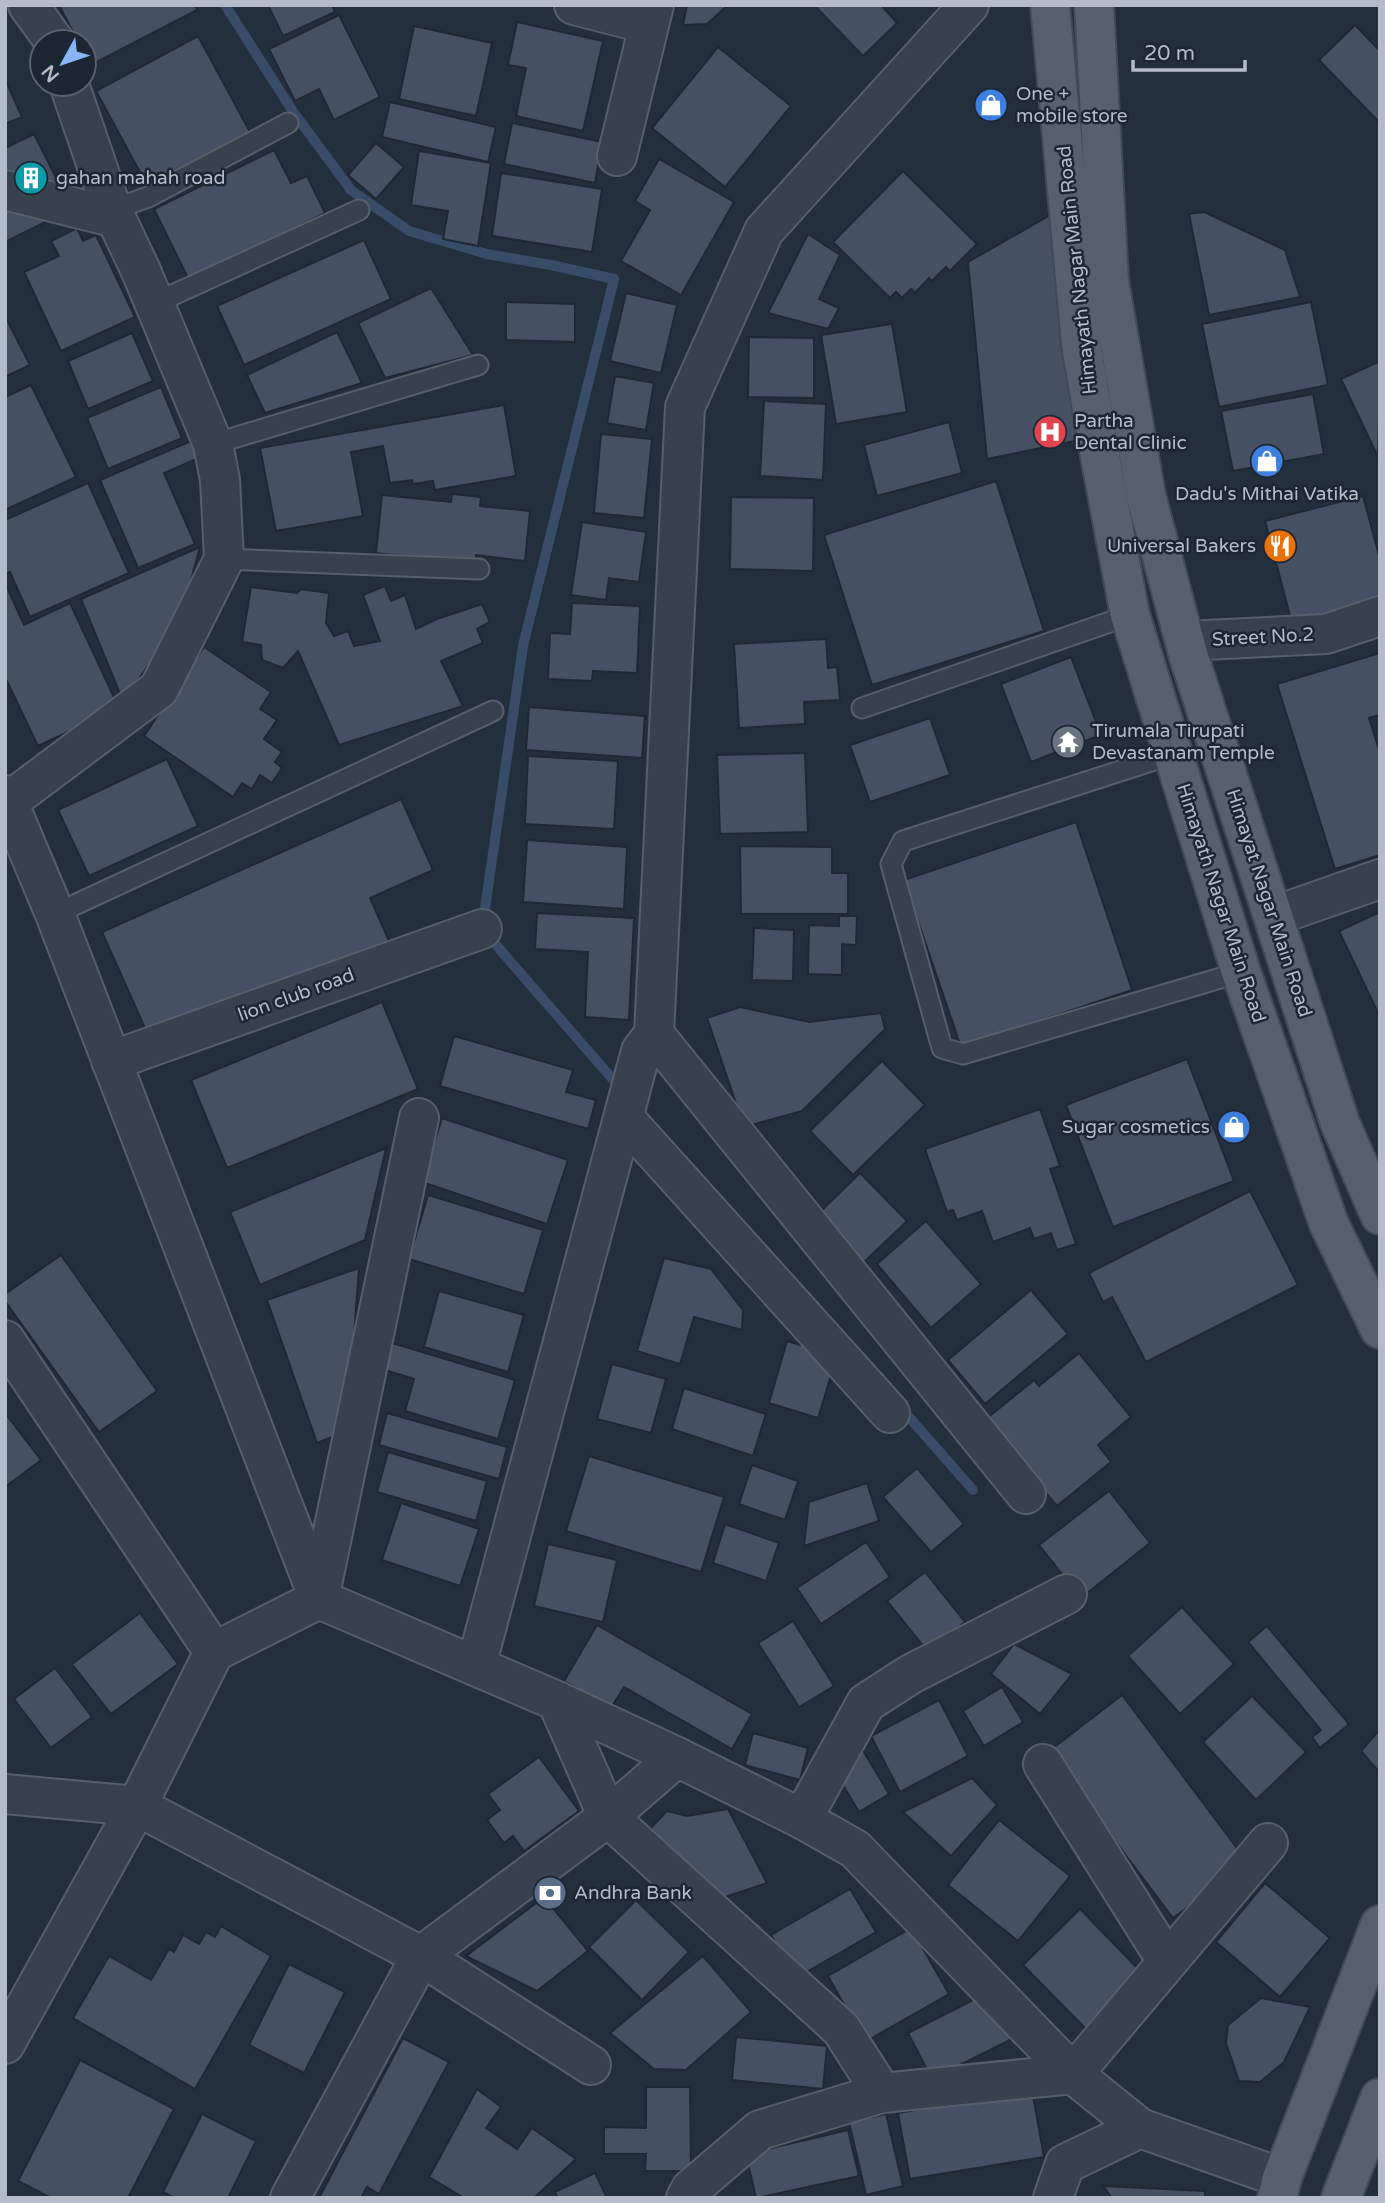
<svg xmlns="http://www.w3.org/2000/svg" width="1385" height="2203" font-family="'Varela Round',sans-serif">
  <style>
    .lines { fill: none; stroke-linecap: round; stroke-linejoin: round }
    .stream { stroke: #394c67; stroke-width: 10 }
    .building { fill: #455162; stroke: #1f2835; stroke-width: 2 }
    .lane-casing { stroke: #565f6c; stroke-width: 23 }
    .street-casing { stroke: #565f6c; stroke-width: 42 }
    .primary-casing { stroke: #414a57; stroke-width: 42 }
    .lane { stroke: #38414e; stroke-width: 19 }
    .street { stroke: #38414e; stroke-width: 38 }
    .primary { stroke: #56606e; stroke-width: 38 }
    .labels { text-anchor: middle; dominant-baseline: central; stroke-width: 5; stroke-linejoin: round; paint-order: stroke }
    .poi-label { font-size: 19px; fill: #b4bcc9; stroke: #1d2633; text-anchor: start }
    .street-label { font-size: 19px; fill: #b4bcc9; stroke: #1d2633 }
  </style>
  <rect width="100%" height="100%" fill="#242f3e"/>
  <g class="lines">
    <g class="stream">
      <polyline points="225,5 294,113 351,190 409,231 487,254 551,265 614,279 523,646 482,929 623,1091"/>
      <polyline points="901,1408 973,1490"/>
    </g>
  </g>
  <g class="building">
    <polygon points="59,5 195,5 197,10 91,65 84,53 84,42 78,42"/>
    <polygon points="268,5 332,5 335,12 283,36"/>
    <polygon points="687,5 728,5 707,24 683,25"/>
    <polygon points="814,5 881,5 897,23 863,56"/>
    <polygon points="339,15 380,97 334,120 319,89 295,101 269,49"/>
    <polygon points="517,22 603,41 583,131 516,116 526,68 508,65"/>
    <polygon points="1355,25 1380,51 1380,123 1319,60"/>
    <polygon points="414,26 492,43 476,116 399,99"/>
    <polygon points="198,36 250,132 148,187 96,91"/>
    <polygon points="718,47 791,106 725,187 652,128"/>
    <polygon points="5,79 22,117 5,124"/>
    <polygon points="390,102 496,127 488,162 382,137"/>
    <polygon points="512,123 602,142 595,183 504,164"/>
    <polygon points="34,134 72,209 5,242 5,148"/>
    <polygon points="376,143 404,167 376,199 348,175"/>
    <polygon points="274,150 291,183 307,176 325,213 189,280 154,209"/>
    <polygon points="419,151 491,163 478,246 443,239 448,211 411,205"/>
    <polygon points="659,159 734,202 681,295 621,261 650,210 635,201"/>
    <polygon points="903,171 977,244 950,271 946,267 932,281 929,278 915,293 911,289 902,298 896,292 890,298 833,242"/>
    <polygon points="501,173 602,189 592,252 492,236"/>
    <polygon points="1059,210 1080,440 987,459 968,262"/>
    <polygon points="1204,212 1285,250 1300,297 1209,315 1189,214"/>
    <polygon points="77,228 83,241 96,235 135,317 61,351 24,272 59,256 51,241"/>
    <polygon points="808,234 840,255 819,299 839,308 828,329 768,313"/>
    <polygon points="364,240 391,299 244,365 217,306"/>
    <polygon points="431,288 473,355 385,378 358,323"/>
    <polygon points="626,293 677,305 661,373 610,361"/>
    <polygon points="506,302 575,304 575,342 506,340"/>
    <polygon points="1311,302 1328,385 1219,407 1202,324"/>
    <polygon points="5,316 30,365 5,377"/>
    <polygon points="892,324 907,412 836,424 821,335"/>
    <polygon points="337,332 362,383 265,413 247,375"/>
    <polygon points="132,333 153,381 88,409 68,361"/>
    <polygon points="749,337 814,338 814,398 748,397"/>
    <polygon points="1378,362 1380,366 1378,457 1341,379"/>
    <polygon points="615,376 654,383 646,430 607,423"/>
    <polygon points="31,385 76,477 5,510 5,397"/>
    <polygon points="161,387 182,438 108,469 87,418"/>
    <polygon points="1313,394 1324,454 1233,471 1221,411"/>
    <polygon points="764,401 826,404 823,480 760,476"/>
    <polygon points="504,405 516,476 435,490 433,481 413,484 412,480 390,483 383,446 351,452 363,516 276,531 260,448"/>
    <polygon points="949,422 962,473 877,496 864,445"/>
    <polygon points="601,434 652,439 644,518 594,513"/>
    <polygon points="191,441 199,458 164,473 195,544 138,568 100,480"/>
    <polygon points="996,481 1044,631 872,685 824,535"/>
    <polygon points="88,483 129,573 30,617 10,572 5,574 5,520"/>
    <polygon points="452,494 481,497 480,506 530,511 525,561 476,555 475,564 376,553 382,495 451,502"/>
    <polygon points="1363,496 1380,559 1380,600 1292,623 1265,521"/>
    <polygon points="731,497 814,498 813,571 730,569"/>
    <polygon points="582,522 646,532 639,582 609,578 606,600 571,595"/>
    <polygon points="200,547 180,621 123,701 81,599"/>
    <polygon points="5,583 24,625 70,603 119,708 38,746 5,677"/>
    <polygon points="385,586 391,601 405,595 416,629 437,619 482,604 490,622 477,629 483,643 441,661 463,706 339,745 298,651 283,668 262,660 261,645 242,642 251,587 297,593 301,589 329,593 326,623 334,636 348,631 354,646 380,641 363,595"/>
    <polygon points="572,603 640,606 637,673 593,671 592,681 548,679 550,633 570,634"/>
    <polygon points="826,639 828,668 837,667 840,700 804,702 805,724 739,728 734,644"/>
    <polygon points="204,647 271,692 260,709 277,720 264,739 282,752 275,762 282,768 272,783 260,775 252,789 242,783 233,797 144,736"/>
    <polygon points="1380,653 1380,715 1369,718 1380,753 1380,855 1335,869 1277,684"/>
    <polygon points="1071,657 1101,735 1031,762 1001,684"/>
    <polygon points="529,707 645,716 642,758 526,750"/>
    <polygon points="930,718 950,775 870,802 850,745"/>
    <polygon points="805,753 808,832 720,834 717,755"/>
    <polygon points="528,756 618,761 614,829 525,824"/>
    <polygon points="167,759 198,826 89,876 58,810"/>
    <polygon points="401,799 433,870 370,898 398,961 162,1066 102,932"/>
    <polygon points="1076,822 1132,990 961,1047 904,880"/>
    <polygon points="527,840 627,847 624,909 523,902"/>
    <polygon points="740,846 832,847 832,873 848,873 848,914 741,914"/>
    <polygon points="1380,912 1380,1017 1339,931"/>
    <polygon points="537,913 634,918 629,1020 585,1017 588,952 535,949"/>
    <polygon points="839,916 857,916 856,945 842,944 842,975 808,974 809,925 839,926"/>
    <polygon points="754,928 794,930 793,981 752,980"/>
    <polygon points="382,1002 418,1089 227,1168 191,1080"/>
    <polygon points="740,1007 809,1022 881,1013 885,1029 802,1111 744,1127 707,1018"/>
    <polygon points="454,1036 573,1070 566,1092 596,1100 588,1129 440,1086"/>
    <polygon points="1187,1059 1234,1181 1113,1227 1066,1105"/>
    <polygon points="882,1061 925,1105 853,1175 810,1131"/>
    <polygon points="1040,1109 1060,1166 1050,1169 1076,1244 1057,1250 1051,1233 1034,1239 1030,1228 993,1242 982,1211 957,1220 953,1210 947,1212 925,1149"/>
    <polygon points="442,1118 568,1160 547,1224 422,1182"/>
    <polygon points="386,1148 365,1240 260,1285 230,1212"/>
    <polygon points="860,1173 907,1221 863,1263 817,1215"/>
    <polygon points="1250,1191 1298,1285 1146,1362 1112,1297 1103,1302 1089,1273"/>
    <polygon points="428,1195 543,1230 524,1294 409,1259"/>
    <polygon points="926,1221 981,1284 931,1328 877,1264"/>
    <polygon points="61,1255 157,1391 99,1432 5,1301 5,1294"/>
    <polygon points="664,1258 711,1269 743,1310 742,1330 694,1317 680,1364 637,1351"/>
    <polygon points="359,1268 347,1431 317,1443 267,1300"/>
    <polygon points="1031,1290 1068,1334 985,1404 948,1360"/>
    <polygon points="439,1291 524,1315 508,1372 424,1347"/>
    <polygon points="787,1341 837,1356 818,1418 769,1403"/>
    <polygon points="392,1343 515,1380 498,1439 405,1411 414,1379 385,1370"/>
    <polygon points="1079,1353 1131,1417 1098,1445 1111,1462 1057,1506 985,1420 1034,1380 1039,1386"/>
    <polygon points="612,1364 666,1379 651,1433 597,1419"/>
    <polygon points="684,1388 766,1414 753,1456 672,1429"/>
    <polygon points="5,1413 41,1460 5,1487"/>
    <polygon points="387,1413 507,1447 499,1479 379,1445"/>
    <polygon points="388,1452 487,1481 476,1521 377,1492"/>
    <polygon points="589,1456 724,1497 701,1572 566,1531"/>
    <polygon points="752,1465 798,1481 785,1520 739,1504"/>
    <polygon points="917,1468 964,1524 931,1552 883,1497"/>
    <polygon points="867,1483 879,1521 804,1546 809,1502"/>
    <polygon points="1109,1491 1150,1543 1081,1598 1039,1545"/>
    <polygon points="401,1503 479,1529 460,1586 382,1560"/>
    <polygon points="725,1524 779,1543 766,1581 713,1563"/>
    <polygon points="866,1542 890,1577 821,1624 797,1588"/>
    <polygon points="548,1544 617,1560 603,1622 534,1606"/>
    <polygon points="925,1572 965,1622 928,1652 887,1601"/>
    <polygon points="1182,1607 1234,1664 1180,1714 1128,1656"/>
    <polygon points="140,1613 178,1664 111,1714 72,1664"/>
    <polygon points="793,1621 834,1686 799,1707 758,1643"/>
    <polygon points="597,1625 752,1714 732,1749 624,1687 611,1708 564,1681"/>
    <polygon points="1267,1626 1349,1724 1320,1748 1312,1737 1321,1730 1248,1642"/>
    <polygon points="1014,1644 1072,1674 1040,1714 991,1674"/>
    <polygon points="55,1668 92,1717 51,1748 14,1699"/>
    <polygon points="1002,1687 1023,1722 984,1746 963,1711"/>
    <polygon points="1122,1695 1248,1863 1173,1918 1048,1752"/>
    <polygon points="1252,1696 1306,1752 1256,1800 1203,1742"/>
    <polygon points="939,1700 968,1756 900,1792 871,1736"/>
    <polygon points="1380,1729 1380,1773 1361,1751"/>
    <polygon points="753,1733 808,1748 800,1780 745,1765"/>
    <polygon points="861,1747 889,1794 859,1812 834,1770"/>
    <polygon points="539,1757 579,1811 524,1851 513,1836 504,1843 487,1820 500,1810 488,1794"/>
    <polygon points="972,1778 997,1805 951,1856 903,1812"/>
    <polygon points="728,1809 767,1883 713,1901 643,1836 667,1811 687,1816"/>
    <polygon points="999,1820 1070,1876 1018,1941 948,1885"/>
    <polygon points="1265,1883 1330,1938 1280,1997 1216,1942"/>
    <polygon points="850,1889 876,1932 796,1978 771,1935"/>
    <polygon points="544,1897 588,1951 537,1991 466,1956"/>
    <polygon points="636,1900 689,1952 642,2000 589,1947"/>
    <polygon points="1080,1909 1147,1978 1090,2033 1023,1965"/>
    <polygon points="221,1926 271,1956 195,2089 73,2018 109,1956 151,1980 169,1949 174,1952 183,1935 199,1944 206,1932 215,1937"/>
    <polygon points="911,1928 949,1994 865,2042 828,1976"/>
    <polygon points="703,1956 751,2012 686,2070 654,2069 610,2033"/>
    <polygon points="289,1964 345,1992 304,2073 249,2045"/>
    <polygon points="989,1992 1012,2039 932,2079 908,2033"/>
    <polygon points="1261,1998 1310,2007 1284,2062 1260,2082 1239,2081 1226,2043 1228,2025"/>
    <polygon points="736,2037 827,2046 823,2089 732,2080"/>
    <polygon points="403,2038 449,2062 379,2194 367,2187 361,2198 319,2198"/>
    <polygon points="80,2060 174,2109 128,2198 51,2198 18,2181"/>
    <polygon points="646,2087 690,2087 691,2171 645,2171 646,2154 604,2154 604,2127 646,2128"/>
    <polygon points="477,2089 501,2107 486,2128 517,2149 532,2128 576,2159 534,2198 464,2198 429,2177"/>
    <polygon points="1032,2090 1044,2157 910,2179 898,2113"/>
    <polygon points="202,2114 256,2141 228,2198 175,2198 163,2192"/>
    <polygon points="886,2114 903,2186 866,2195 849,2122"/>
    <polygon points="848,2130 859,2176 756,2198 746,2154"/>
    <polygon points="595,2173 607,2198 558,2198 555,2192"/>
    <polygon points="1103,2186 1205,2191 1205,2198 1112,2198"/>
  </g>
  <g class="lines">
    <defs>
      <g id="lane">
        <polyline points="112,210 148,197 288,123"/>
        <polyline points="153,304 359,210"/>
        <polyline points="213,444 478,365"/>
        <polyline points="224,559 479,569"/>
        <polyline points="862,708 1130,615"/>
        <polyline points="1173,754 903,841 891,864 942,1048 963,1054 1241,972"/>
        <polyline points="55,914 493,711"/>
      </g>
      <g id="street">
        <polyline points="28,5 55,42"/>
        <polyline points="574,5 648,24"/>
        <polyline points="617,156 654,5"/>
        <polyline points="5,190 116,218"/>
        <polyline points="1185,641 1326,634 1380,616"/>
        <polyline points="5,795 55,914 319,1599 557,1701 677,1757 802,1819 855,1849 1073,2074 1140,2128 1282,2178"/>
        <polyline points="8,802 159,689 224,559 220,480 213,444 141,271 112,210 69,84"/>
        <polyline points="1274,916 1380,879"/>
        <polyline points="654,1034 1026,1494"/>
        <polyline points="111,1061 482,929"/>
        <polyline points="624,1118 890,1413"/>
        <polyline points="5,1340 214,1652"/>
        <polyline points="476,1666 641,1051 654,1034 685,407 764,231 969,5"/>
        <polyline points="557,1701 608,1817 841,2029 882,2093"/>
        <polyline points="1043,1764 1167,1961"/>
        <polyline points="5,1794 137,1806 421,1956 591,2065"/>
        <polyline points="802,1819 866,1703 911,1674 1067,1594"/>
        <polyline points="5,2044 137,1806 214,1652 319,1599 419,1118"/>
        <polyline points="290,2198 421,1956 608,1817 677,1757"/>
        <polyline points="686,2198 691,2189 760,2130 882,2093 1073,2074 1268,1843"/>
        <polyline points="1053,2198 1065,2164 1140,2128"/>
      </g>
      <g id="primary">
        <polyline points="1050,5 1081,344 1100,456 1130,615 1241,972 1329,1224 1380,1329"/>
        <polyline points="1094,5 1109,281 1146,496 1188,654 1340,1123 1380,1215"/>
        <polyline points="1277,2198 1282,2178 1380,1925"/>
        <polyline points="1341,2198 1380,2098"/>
      </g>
    </defs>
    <use href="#lane" class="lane-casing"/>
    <use href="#street" class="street-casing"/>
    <use href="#primary" class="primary-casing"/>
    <use href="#lane" class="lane"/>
    <use href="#street" class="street"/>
    <use href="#primary" class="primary"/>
  </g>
  <defs>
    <symbol id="shop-disc" viewBox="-11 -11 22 22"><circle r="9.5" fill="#3f7fe0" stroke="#1d2633"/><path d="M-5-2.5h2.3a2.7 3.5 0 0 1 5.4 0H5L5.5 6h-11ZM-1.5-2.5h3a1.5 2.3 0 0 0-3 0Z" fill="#fff"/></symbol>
    <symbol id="building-disc" viewBox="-11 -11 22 22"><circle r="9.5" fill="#0f9aa8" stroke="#1d2633"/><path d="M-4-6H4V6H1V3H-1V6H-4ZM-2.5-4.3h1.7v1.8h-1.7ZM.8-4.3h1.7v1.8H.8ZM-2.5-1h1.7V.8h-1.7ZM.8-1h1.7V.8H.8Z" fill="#fff"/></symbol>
    <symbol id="hospital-disc" viewBox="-11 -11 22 22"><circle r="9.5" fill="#e0444e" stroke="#1d2633"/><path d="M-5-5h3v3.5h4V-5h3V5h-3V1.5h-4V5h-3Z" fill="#fff"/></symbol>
    <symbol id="restaurant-disc" viewBox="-11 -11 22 22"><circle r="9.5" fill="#e8710a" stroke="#1d2633"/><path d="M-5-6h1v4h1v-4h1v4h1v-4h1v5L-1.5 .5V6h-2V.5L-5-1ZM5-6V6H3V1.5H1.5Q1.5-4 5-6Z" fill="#fff"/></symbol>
    <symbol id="temple-disc" viewBox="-11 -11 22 22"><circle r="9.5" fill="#6b7280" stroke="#1d2633"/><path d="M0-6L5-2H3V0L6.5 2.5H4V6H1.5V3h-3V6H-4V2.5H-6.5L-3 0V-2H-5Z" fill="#fff"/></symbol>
    <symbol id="bank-disc" viewBox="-11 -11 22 22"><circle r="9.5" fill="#5c6f8a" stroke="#1d2633"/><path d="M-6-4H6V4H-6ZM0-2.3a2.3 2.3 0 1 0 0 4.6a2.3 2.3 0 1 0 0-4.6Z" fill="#fff"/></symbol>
  </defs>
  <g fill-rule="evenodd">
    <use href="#shop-disc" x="972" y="86" width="38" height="38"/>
    <use href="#building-disc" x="12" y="159" width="38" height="38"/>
    <use href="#hospital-disc" x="1031" y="413" width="38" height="38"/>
    <use href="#shop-disc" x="1248" y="442" width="38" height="38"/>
    <use href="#restaurant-disc" x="1261" y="527" width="38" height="38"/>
    <use href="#temple-disc" x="1049" y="723" width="38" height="38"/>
    <use href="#shop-disc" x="1215" y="1108" width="38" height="38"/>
    <use href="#bank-disc" x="531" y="1874" width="38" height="38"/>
  </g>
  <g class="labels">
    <g class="poi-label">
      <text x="1016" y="94">One +<tspan x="1016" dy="22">mobile store</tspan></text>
      <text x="56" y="178">gahan mahah road</text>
      <text x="1074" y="421">Partha<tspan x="1074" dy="22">Dental Clinic</tspan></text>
      <text x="1267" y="494" text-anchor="middle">Dadu's Mithai Vatika</text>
      <text x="1256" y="546" text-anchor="end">Universal Bakers</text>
      <text x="1092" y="731">Tirumala Tirupati<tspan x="1092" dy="22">Devastanam Temple</tspan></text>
      <text x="1210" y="1127" text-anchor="end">Sugar cosmetics</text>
      <text x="574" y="1893">Andhra Bank</text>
    </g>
    <g class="street-label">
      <text transform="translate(1077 270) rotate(-96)">Himayath Nagar Main Road</text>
      <text transform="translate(1263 637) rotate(-3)">Street No.2</text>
      <text transform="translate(1221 903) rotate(72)">Himayath Nagar Main Road</text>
      <text transform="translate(1269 903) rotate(72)">Himayat Nagar Main Road</text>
      <text transform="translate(296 995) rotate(-20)">lion club road</text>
    </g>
  </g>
  <rect width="1385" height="2203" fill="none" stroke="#b4bcc9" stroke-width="14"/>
  <g transform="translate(63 63) rotate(230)"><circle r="33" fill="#1d2633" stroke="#59626f" stroke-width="2"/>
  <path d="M0-5L12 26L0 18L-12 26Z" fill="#8ab4f8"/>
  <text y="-10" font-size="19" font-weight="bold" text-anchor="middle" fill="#b4bcc9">N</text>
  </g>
  <path d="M1133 60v10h112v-10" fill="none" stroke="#b4bcc9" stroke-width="3.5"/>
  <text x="1144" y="60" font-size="21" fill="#b4bcc9" stroke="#1d2633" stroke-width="5" paint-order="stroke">20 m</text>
</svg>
